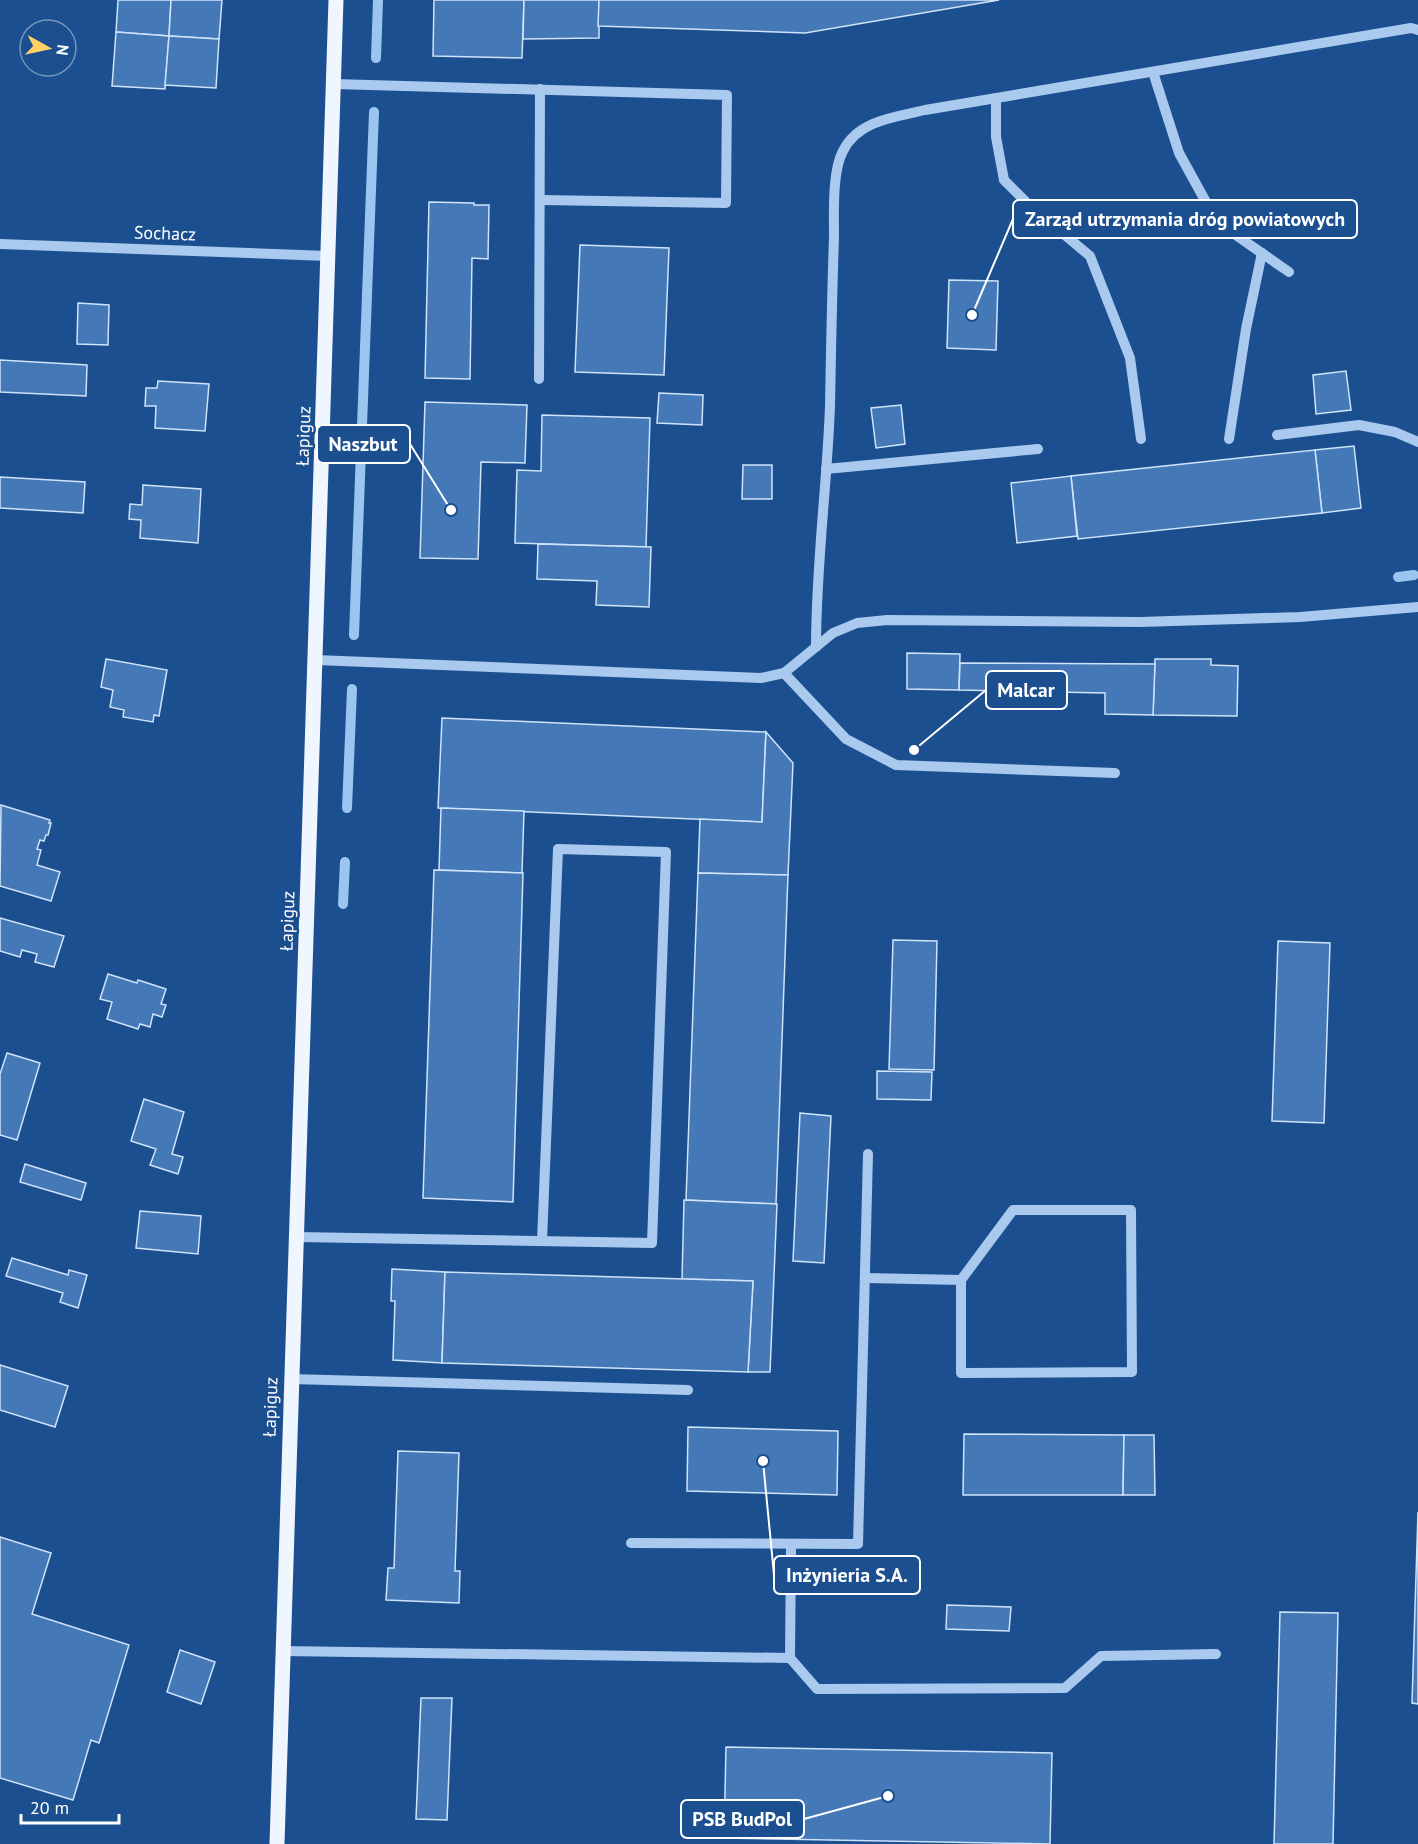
<svg xmlns="http://www.w3.org/2000/svg" width="1418" height="1844" font-family="'PT Sans',sans-serif">
  <style>
    .lines { fill: none; stroke-linecap: round; stroke-linejoin: round }
    .stream { stroke: #9cc4f0; stroke-width: 10 }
    .building { fill: #4478b7; stroke: #cfe3fa; stroke-width: 1.5 }
    .minor { stroke: #a9c9ee; stroke-width: 10 }
    .major { stroke: #f0f6ff; stroke-width: 15 }
    .labels { text-anchor: middle; dominant-baseline: central; stroke-width: 5; stroke-linejoin: round; paint-order: stroke }
    .street-label { font-size: 18px; fill: #fff; stroke: #1b4f8f }
    .leader { fill: none; stroke: #fff; stroke-width: 2 }
    .callout-dot { fill: #fff; stroke: #1b4f8f; stroke-width: 2 }
    .callout { fill: #1b4f8f; stroke: #fff; stroke-width: 2 }
    .callout-label { font-size: 20px; text-anchor: middle; font-weight: bold; fill: #fff }
  </style>
  <rect width="100%" height="100%" fill="#1b4f8f"/>
  <g class="lines">
    <g class="stream">
      <polyline points="376,58 378,0"/>
      <polyline points="1398,577 1414,575"/>
      <polyline points="354,635 374,112"/>
      <polyline points="347,808 352,689"/>
      <polyline points="343,904 345,862"/>
    </g>
  </g>
  <g class="building">
    <polygon points="118,0 171,0 169,36 116,32"/>
    <polygon points="171,0 222,0 219,39 169,36"/>
    <polygon points="434,0 524,0 522,58 433,56"/>
    <polygon points="524,0 599,0 599,38 523,39"/>
    <polygon points="599,0 999,0 805,33 598,26"/>
    <polygon points="116,32 169,36 165,89 112,86"/>
    <polygon points="169,36 219,39 216,88 165,85"/>
    <polygon points="429,202 474,203 474,205 489,205 488,259 472,258 470,379 425,378"/>
    <polygon points="580,245 669,248 664,375 575,372"/>
    <polygon points="949,280 998,281 996,350 947,348"/>
    <polygon points="78,303 109,305 108,345 77,344"/>
    <polygon points="0,360 87,365 86,396 0,392"/>
    <polygon points="1346,371 1351,410 1316,414 1313,375"/>
    <polygon points="158,381 209,384 205,431 155,428 156,406 145,406 146,388 157,388"/>
    <polygon points="659,393 703,395 702,425 657,423"/>
    <polygon points="425,402 527,405 525,463 481,462 478,559 420,558"/>
    <polygon points="901,405 905,444 876,448 871,408"/>
    <polygon points="542,415 650,418 646,547 515,543 517,470 541,471"/>
    <polygon points="1354,446 1361,508 1322,513 1315,450"/>
    <polygon points="1315,450 1322,513 1078,539 1071,476"/>
    <polygon points="743,465 772,465 772,499 742,499"/>
    <polygon points="1071,476 1077,536 1017,543 1011,483"/>
    <polygon points="0,477 85,482 83,513 0,508"/>
    <polygon points="143,485 201,489 198,543 140,538 141,520 129,519 130,504 142,505"/>
    <polygon points="538,544 651,547 649,607 596,605 597,581 537,579"/>
    <polygon points="907,653 960,654 959,690 907,689"/>
    <polygon points="106,659 167,670 159,716 154,715 153,722 123,717 124,710 110,707 113,690 101,687"/>
    <polygon points="1155,659 1211,659 1211,665 1238,666 1237,716 1153,715"/>
    <polygon points="960,663 1155,664 1153,715 1105,714 1105,693 959,690"/>
    <polygon points="442,718 766,732 762,822 438,808"/>
    <polygon points="766,732 793,763 788,875 698,873 700,819 762,822"/>
    <polygon points="1,805 50,820 49,823 51,823 48,835 46,835 44,841 40,840 37,849 41,850 37,865 60,872 51,901 0,886"/>
    <polygon points="441,808 524,811 522,873 439,870"/>
    <polygon points="434,870 523,873 513,1202 423,1198"/>
    <polygon points="698,873 788,875 776,1204 686,1200"/>
    <polygon points="0,918 64,936 54,967 35,962 37,954 22,950 20,957 0,951"/>
    <polygon points="893,940 937,941 934,1070 889,1069"/>
    <polygon points="1278,941 1330,943 1324,1123 1272,1121"/>
    <polygon points="108,974 137,983 138,980 166,989 161,1004 166,1005 162,1017 153,1014 150,1027 140,1024 138,1029 107,1019 112,1002 100,999"/>
    <polygon points="7,1053 40,1063 17,1140 0,1135 0,1074"/>
    <polygon points="877,1071 932,1072 931,1100 877,1099"/>
    <polygon points="144,1099 184,1112 172,1154 183,1157 178,1174 150,1165 156,1149 131,1141"/>
    <polygon points="800,1113 831,1116 824,1263 793,1261"/>
    <polygon points="25,1164 86,1183 81,1200 20,1182"/>
    <polygon points="684,1200 777,1204 770,1372 748,1372 753,1281 682,1279"/>
    <polygon points="140,1211 201,1216 198,1254 136,1248"/>
    <polygon points="12,1258 68,1275 69,1270 87,1275 78,1308 60,1302 63,1293 6,1276"/>
    <polygon points="392,1269 445,1272 442,1363 393,1360 395,1301 391,1301"/>
    <polygon points="445,1272 753,1281 748,1372 442,1363"/>
    <polygon points="0,1365 68,1386 55,1427 0,1410"/>
    <polygon points="688,1427 838,1431 837,1495 687,1491"/>
    <polygon points="964,1434 1124,1435 1123,1495 963,1495"/>
    <polygon points="1124,1435 1154,1435 1155,1495 1123,1495"/>
    <polygon points="398,1451 459,1453 455,1571 460,1571 459,1603 386,1600 388,1568 394,1568"/>
    <polygon points="1418,1512 1418,1704 1412,1703"/>
    <polygon points="0,1537 51,1553 32,1614 129,1645 99,1743 91,1740 73,1800 0,1778"/>
    <polygon points="947,1605 1011,1607 1009,1631 946,1629"/>
    <polygon points="1280,1612 1338,1613 1333,1844 1274,1844"/>
    <polygon points="180,1650 215,1662 201,1704 167,1692"/>
    <polygon points="421,1698 452,1698 447,1820 416,1819"/>
    <polygon points="726,1747 1052,1753 1050,1844 724,1838"/>
  </g>
  <g class="lines">
    <g class="minor">
      <polyline points="1153,72 1179,153 1217,222 1289,272"/>
      <polyline points="334,84 727,95 726,203 541,200"/>
      <polyline points="996,98 996,137 1004,180 1030,206 1090,256 1130,358 1141,439"/>
      <polyline points="0,244 328,256"/>
      <polyline points="539,379 540,89"/>
      <polyline points="1277,435 1359,425 1395,432 1418,442"/>
      <polyline points="1229,439 1246,329 1262,253"/>
      <polyline points="826,469 1038,449"/>
      <path d="M816,647c0,-81 11,-161 14,-241 1,-57 2,-113 4,-169 0,-23 -2,-66 9,-86 15,-31 53,-34 82,-41l486,-82 7,2"/>
      <polyline points="316,660 761,678 784,673 833,633 857,623 887,620 1140,622 1300,617 1418,607"/>
      <polyline points="784,673 846,739 896,765 1115,773"/>
      <polyline points="296,1237 652,1243 666,852 558,849 542,1241"/>
      <polyline points="865,1278 961,1280 961,1373 1132,1372 1131,1210 1013,1210 961,1280"/>
      <polyline points="291,1379 688,1390"/>
      <polyline points="631,1543 858,1544 868,1154"/>
      <polyline points="282,1651 790,1658 817,1689 1065,1688 1101,1656 1216,1654"/>
      <polyline points="790,1658 791,1544"/>
    </g>
    <polyline class="major" points="277,1844 336,0"/>
  </g>
  <g class="labels">
    <g class="street-label">
      <text transform="translate(165 233) rotate(2)">Sochacz</text>
      <text transform="translate(303 436) rotate(-88)">Łapiguz</text>
      <text transform="translate(287 921) rotate(-88)">Łapiguz</text>
      <text transform="translate(270 1407) rotate(-88)">Łapiguz</text>
    </g>
  </g>
  <path class="leader" d="M972 315L1013 219M451 510L410 444M914 750L986 690M763 1461L774 1575M888 1796L804 1819"/>
  <g class="callout-dot">
    <circle cx="972" cy="315" r="6"/>
    <circle cx="451" cy="510" r="6"/>
    <circle cx="914" cy="750" r="6"/>
    <circle cx="763" cy="1461" r="6"/>
    <circle cx="888" cy="1796" r="6"/>
  </g>
  <g class="callout">
    <rect x="1013" y="200" width="344" height="38" rx="6"/>
    <rect x="317" y="425" width="93" height="38" rx="6"/>
    <rect x="986" y="671" width="81" height="38" rx="6"/>
    <rect x="774" y="1556" width="146" height="38" rx="6"/>
    <rect x="681" y="1800" width="123" height="38" rx="6"/>
  </g>
  <g class="callout-label">
    <text x="1185" y="226">Zarząd utrzymania dróg powiatowych</text>
    <text x="363" y="451">Naszbut</text>
    <text x="1026" y="697">Malcar</text>
    <text x="847" y="1582">Inżynieria S.A.</text>
    <text x="742" y="1826">PSB BudPol</text>
  </g>
  <g transform="translate(48 48) rotate(98)"><circle r="28" fill="#1b4f8f" stroke="#7695bc" stroke-width="1.5"/>
  <path d="M0-4.5L10 22L0 15L-10 22Z" fill="#ffd166"/>
  <text y="-9" font-size="16" font-weight="bold" text-anchor="middle" fill="#ffffff">N</text>
  </g>
  <path d="M21 1814v9h98v-9" fill="none" stroke="#ffffff" stroke-width="3"/>
  <text x="30" y="1814" font-size="18" fill="#ffffff" stroke="#1b4f8f" stroke-width="4.5" paint-order="stroke">20 m</text>
</svg>
